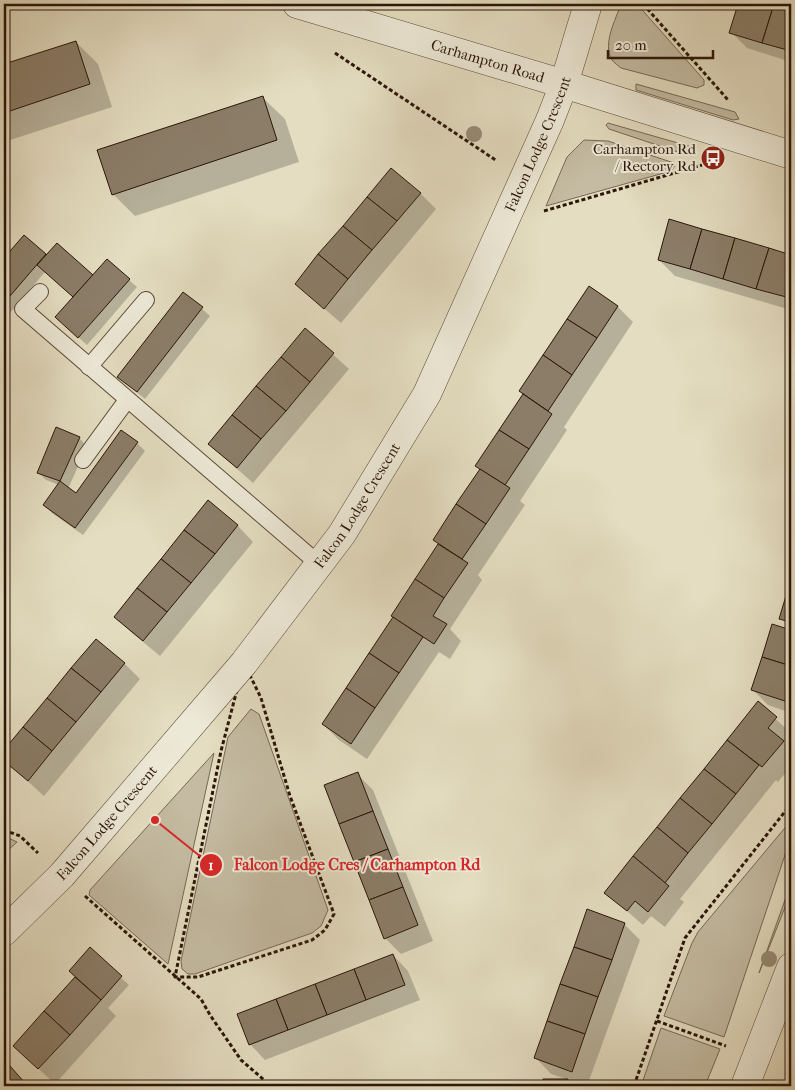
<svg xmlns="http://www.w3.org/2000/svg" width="795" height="1090" font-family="'IM FELL French Canon',serif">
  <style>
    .green { fill: #c4bba2; stroke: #776855 }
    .shadow { fill: #0003 }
    .building { fill: #8b7d68; stroke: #2a1608 }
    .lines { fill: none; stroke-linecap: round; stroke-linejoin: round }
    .lane-casing { stroke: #584836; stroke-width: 18 }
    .street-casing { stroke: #584836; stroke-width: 29 }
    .path { stroke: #2a1608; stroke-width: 3; stroke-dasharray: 4 2.5; stroke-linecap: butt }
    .lane { stroke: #ede9d7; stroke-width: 16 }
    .street { stroke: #ede9d7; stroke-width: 28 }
    .tree { fill: #978b75 }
    .labels { text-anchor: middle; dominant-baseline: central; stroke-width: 4; stroke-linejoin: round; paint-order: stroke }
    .street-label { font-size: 15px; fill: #2a1608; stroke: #ede9d7 }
    .poi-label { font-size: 15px; fill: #2a1608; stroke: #ede9d7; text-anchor: end }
    .leader { fill: none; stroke: #d62828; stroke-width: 2 }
    .callout-dot { fill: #d62828; stroke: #ede9d7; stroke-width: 2 }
    .mark-label { font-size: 15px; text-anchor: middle; font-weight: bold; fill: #fff }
    .callout-label { font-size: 16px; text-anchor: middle; font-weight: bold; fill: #d62828; stroke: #ede9d7; stroke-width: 4; stroke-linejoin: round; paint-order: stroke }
  </style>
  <rect width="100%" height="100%" fill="#e4ddc1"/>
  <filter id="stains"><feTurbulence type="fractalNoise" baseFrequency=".004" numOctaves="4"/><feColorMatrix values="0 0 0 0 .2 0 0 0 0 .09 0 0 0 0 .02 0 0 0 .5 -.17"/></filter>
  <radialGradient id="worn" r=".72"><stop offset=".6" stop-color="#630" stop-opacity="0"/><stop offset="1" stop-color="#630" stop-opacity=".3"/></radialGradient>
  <g class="green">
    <path d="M621,4h16l67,76v5l-7,3 -76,-20c-2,-2 -7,-5 -9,-8 -10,-16 4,-41 9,-56z"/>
    <polygon points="636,84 735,112 739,119 733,120 636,90"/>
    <polygon points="608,123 692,147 691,152 687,155 609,129 606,125"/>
    <polygon points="584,140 608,141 674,163 675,166 671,171 546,206 567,157"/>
    <polygon points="251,709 259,714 328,910 321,926 312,933 195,974 188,974 182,969 181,961 228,737"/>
    <polygon points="214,753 168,964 89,895 90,890"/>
    <polygon points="789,823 791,825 791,837 724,1037 664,1016 692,943 698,932"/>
    <polygon points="4,836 17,842 4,854"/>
    <polygon points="791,883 791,892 759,973"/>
    <polygon points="661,1028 720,1049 705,1086 641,1086"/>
  </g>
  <g class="shadow">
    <polygon points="740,4 784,4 791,6 791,62 747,48 731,32"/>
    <polygon points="76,42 98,64 112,107 4,142 4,66"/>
    <polygon points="262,97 285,119 299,162 135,216 113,194"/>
    <polygon points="420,193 436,209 341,323 296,284"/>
    <polygon points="670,220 791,256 791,310 675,276 659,260"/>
    <polygon points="24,237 46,256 93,276 129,280 137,287 87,345 65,325 74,298 45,272 9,314 4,309 4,259"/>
    <polygon points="184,293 210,316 145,399 118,377"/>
    <polygon points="617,306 633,322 564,427 567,430 520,501 525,505 478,575 482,580 450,629 461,641 450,659 439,652 367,759 339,740 323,724 394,618 439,545 434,540 481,469 524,395 520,391"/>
    <polygon points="306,330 349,369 253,483 209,444"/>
    <polygon points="79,438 87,446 68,489 76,495 137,443 145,451 83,535 52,513 44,505 59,485 46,480 38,472"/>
    <polygon points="208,502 238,526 253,542 160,656 131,632 115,617"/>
    <polygon points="791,583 791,629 781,618"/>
    <polygon points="773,626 791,632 791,713 768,705 752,689"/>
    <polygon points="96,641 125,664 140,679 44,796 4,760 4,752"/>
    <polygon points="758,703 791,733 784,743 791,750 791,766 778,782 776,780 680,899 684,902 665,927 651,916 643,925 606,893"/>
    <polygon points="357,774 373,790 433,941 401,954 385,938"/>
    <polygon points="624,924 640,940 587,1086 551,1074 536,1058"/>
    <polygon points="90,949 129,985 108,1008 116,1016 55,1084 14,1046 77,977"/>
    <polygon points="393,955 408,971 420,1000 265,1060 250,1044"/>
    <polygon points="4,1060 18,1075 28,1086 4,1086"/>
    <polygon points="544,1080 567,1080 573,1086 544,1086"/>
  </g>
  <g class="building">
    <polygon points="738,4 774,4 762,43 729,33"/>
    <polygon points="774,4 791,5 791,51 762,43"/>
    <polygon points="76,41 90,84 4,113 4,64"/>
    <polygon points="263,96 277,140 112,195 97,150"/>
    <polygon points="391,168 421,193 397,221 367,197"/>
    <polygon points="367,197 397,221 372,250 343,226"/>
    <polygon points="669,219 702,229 690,269 658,260"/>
    <polygon points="343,226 372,250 348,279 318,254"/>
    <polygon points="702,229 735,238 723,279 690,269"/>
    <polygon points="24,235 46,254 4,303 4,258"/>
    <polygon points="735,238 769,248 756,289 723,279"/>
    <polygon points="57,243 93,275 73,297 37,265"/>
    <polygon points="769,248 791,255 791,293 790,298 756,289"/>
    <polygon points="318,254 348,279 324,309 295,284"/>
    <polygon points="107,259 130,279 78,338 55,317"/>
    <polygon points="589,286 618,306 597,338 567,319"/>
    <polygon points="183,292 203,307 137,392 117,377"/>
    <polygon points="567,319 597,338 572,375 543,355"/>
    <polygon points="305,328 334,353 310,382 281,357"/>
    <polygon points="543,355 572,375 548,411 519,391"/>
    <polygon points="281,357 310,382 286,411 256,386"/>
    <polygon points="256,386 286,411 261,439 232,415"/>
    <polygon points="523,394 552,414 529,449 499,430"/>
    <polygon points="232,415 261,439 237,468 208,444"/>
    <polygon points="56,427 80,437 60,481 37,473"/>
    <polygon points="121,430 138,442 75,528 43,505 60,481 76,493"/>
    <polygon points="499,430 529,449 505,485 475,466"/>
    <polygon points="480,469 510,488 486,524 456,504"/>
    <polygon points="208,500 238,525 215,554 184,530"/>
    <polygon points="456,504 486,524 462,559 433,540"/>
    <polygon points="184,530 215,554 191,583 161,559"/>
    <polygon points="438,544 468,563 444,598 415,579"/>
    <polygon points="161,559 191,583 167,612 137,588"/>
    <polygon points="415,579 444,598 433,616 447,624 434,644 391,616"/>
    <polygon points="791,579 791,622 779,619"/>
    <polygon points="137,588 167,612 143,641 114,617"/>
    <polygon points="393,617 423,637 399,673 369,653"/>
    <polygon points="772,624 791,630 791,666 762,657"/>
    <polygon points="96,639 125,663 101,692 71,668"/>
    <polygon points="369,653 399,673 375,708 346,688"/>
    <polygon points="762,657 791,666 791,703 751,690"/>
    <polygon points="71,668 101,692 76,722 47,698"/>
    <polygon points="346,688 375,708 351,744 322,724"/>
    <polygon points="47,698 76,722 52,751 23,727"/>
    <polygon points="758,701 777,717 768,728 784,741 762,767 727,740"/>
    <polygon points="23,727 52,751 28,781 4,761 4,750"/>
    <polygon points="727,740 759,765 736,794 704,769"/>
    <polygon points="704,769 736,794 712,824 680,798"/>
    <polygon points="358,772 373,811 339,824 324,785"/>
    <polygon points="680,798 712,824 688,853 657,827"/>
    <polygon points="373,811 388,849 354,862 339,824"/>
    <polygon points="657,827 688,853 665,883 633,856"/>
    <polygon points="388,849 403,887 369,900 354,862"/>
    <polygon points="633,856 669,886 648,912 635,901 627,911 604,893"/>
    <polygon points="403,887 418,925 384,939 369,900"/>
    <polygon points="587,909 625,923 612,960 574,947"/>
    <polygon points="90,947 122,976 101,1000 69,971"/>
    <polygon points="574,947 612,960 598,997 560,984"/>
    <polygon points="393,954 405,985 366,1000 354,969"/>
    <polygon points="354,969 366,1000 327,1015 315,984"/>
    <polygon points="75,977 101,1000 70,1035 44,1011"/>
    <polygon points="315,984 327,1015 288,1030 276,999"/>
    <polygon points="560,984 598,997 585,1034 547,1021"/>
    <polygon points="276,999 288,1030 249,1045 237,1014"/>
    <polygon points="44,1011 70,1035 38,1069 13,1046"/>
    <polygon points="547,1021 585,1034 572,1072 534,1058"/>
    <polygon points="4,1059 24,1082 20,1086 4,1086"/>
    <polygon points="543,1079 568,1079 567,1086 543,1086"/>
  </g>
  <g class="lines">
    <defs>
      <g id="lane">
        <polyline points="40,292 23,309 320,565"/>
        <polyline points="89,367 146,300"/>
        <polyline points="83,460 127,400"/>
      </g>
      <g id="street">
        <path id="s1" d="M297,4l267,80 227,71"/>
        <path id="s2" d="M4,932l58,-57 182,-212 98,-129 85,-140 123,-274 14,-36 24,-80"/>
        <polyline points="745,1086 791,967"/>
      </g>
    </defs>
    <use href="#lane" class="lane-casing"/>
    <use href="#street" class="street-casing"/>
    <g class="path">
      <polyline points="643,4 729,101"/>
      <polyline points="335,53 497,161"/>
      <polyline points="544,211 702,165"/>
      <polygon points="244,663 261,698 290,796 334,914 325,930 312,940 198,977 175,977 221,751"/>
      <polyline points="4,830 20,836 38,853"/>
      <polyline points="85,896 201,999 210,1015 241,1060 271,1086"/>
      <polyline points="657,1021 726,1046"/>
      <polyline points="634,1086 685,938 791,804"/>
    </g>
    <use href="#lane" class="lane"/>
    <use href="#street" class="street"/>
  </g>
  <g class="tree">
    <circle cx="474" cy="134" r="8"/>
    <circle cx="769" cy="959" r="8"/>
  </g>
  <defs>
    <symbol id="bus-disc" viewBox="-11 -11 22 22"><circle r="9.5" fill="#8f2418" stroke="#ede9d7"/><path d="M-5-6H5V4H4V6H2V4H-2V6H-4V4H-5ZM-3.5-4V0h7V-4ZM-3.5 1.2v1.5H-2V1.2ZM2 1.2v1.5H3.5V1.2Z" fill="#fff"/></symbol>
  </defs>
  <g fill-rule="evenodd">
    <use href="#bus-disc" x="699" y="144" width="28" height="28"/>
  </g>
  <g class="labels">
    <g class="street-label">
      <text stroke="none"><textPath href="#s1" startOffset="199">Carhampton Road</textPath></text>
      <text stroke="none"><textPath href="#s2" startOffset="960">Falcon Lodge Crescent</textPath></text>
      <text stroke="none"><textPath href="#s2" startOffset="555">Falcon Lodge Crescent</textPath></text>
      <text stroke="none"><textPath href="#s2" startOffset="150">Falcon Lodge Crescent</textPath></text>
    </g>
    <g class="poi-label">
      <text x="696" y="149">Carhampton Rd<tspan x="696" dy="17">/ Rectory Rd</tspan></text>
    </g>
  </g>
  <path class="leader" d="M155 820L211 865"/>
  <g class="callout-dot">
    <circle cx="155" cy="820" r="5"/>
    <circle cx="211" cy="865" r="12"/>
  </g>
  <g class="mark-label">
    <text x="211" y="870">1</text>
  </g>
  <g class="callout-label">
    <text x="357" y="870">Falcon Lodge Cres / Carhampton Rd</text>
  </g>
  <rect width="795" height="1090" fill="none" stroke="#e4ddc1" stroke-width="20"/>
  <rect x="5" y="5" width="785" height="1080" fill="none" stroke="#2a1608" stroke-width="2.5"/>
  <rect x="10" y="10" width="775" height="1070" fill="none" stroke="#2a1608"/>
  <path d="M608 50v8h105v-8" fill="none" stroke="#2a1608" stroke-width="2.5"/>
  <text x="615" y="50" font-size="15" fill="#2a1608" stroke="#ede9d7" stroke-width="4" paint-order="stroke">20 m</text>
  <rect width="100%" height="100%" filter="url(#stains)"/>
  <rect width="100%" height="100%" fill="url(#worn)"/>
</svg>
